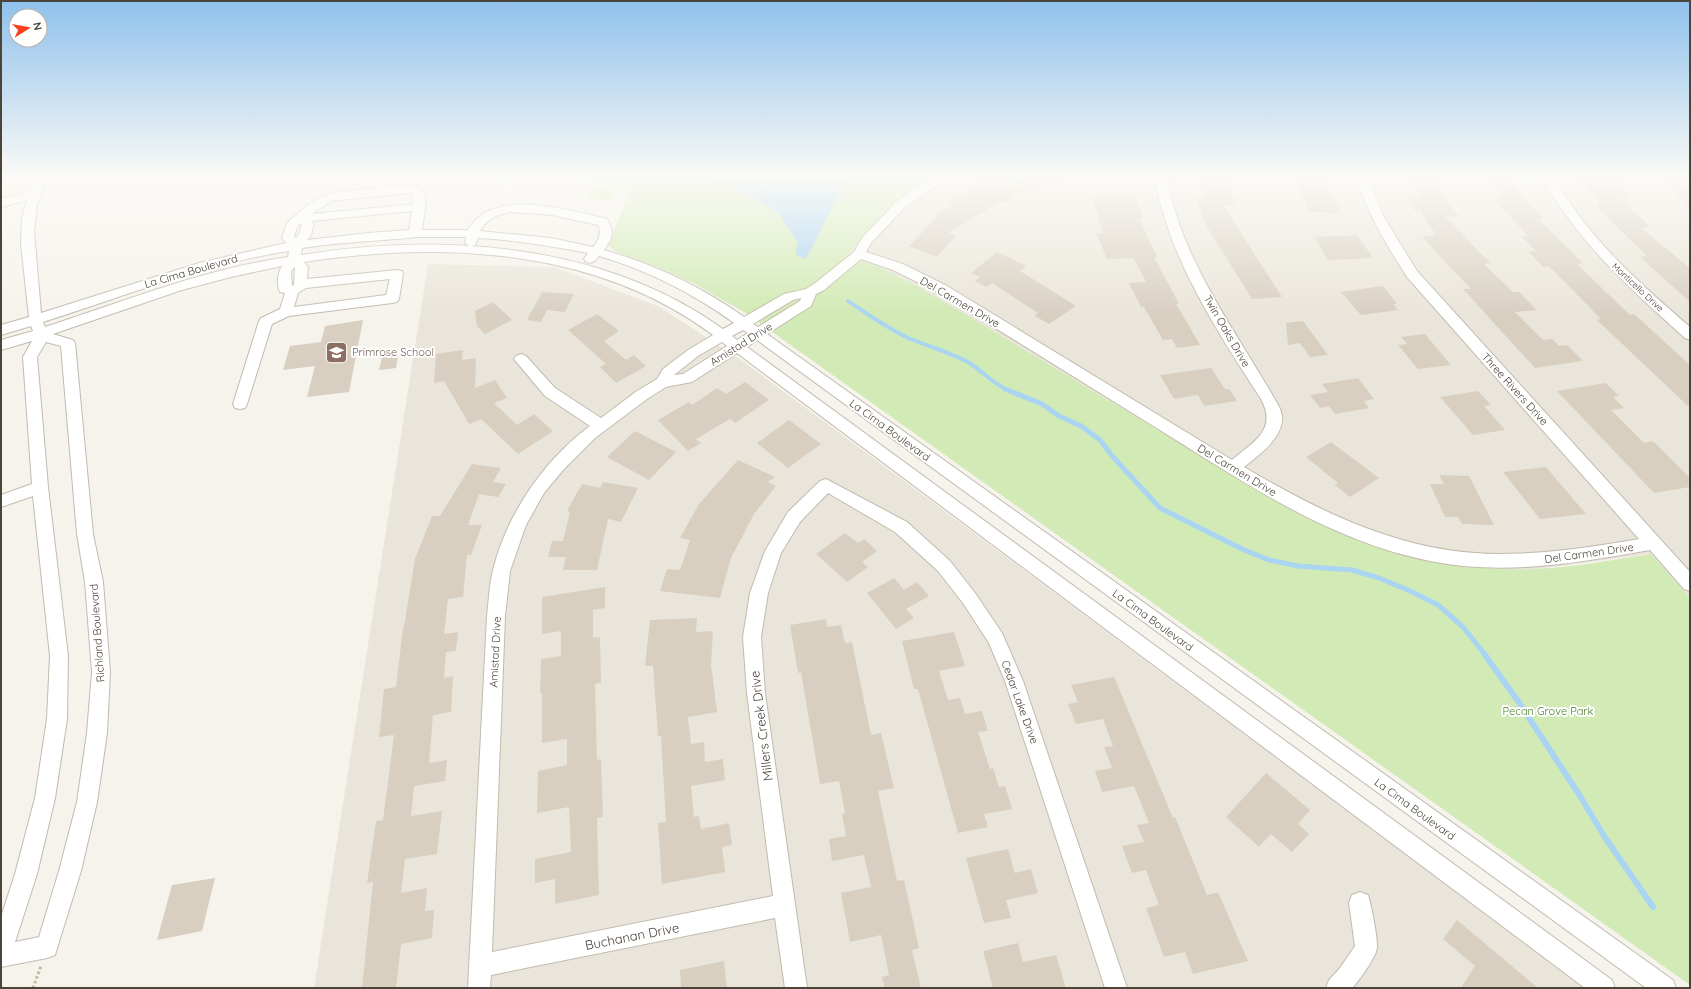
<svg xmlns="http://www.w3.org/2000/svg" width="1691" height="989" font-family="Quicksand,sans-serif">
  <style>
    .residential { fill: #eae5da }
    .green { fill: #d2eab5 }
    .water { fill: #a9d4f2 }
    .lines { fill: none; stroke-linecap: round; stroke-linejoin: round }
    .stream-far2 { stroke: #a9d4f2; stroke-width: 4 }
    .stream-far1 { stroke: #a9d4f2; stroke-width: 5 }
    .stream { stroke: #a9d4f2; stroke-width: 6 }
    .building { fill: #d8cfc1 }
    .minor-casing { stroke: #c2bbae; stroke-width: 2 }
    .path { stroke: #c4b79f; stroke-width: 3; stroke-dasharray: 2.5 2.5; stroke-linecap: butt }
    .minor { fill: #fff; fill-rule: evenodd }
    .labels { text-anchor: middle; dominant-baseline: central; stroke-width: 4; stroke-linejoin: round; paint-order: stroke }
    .far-street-label { font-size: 9px; fill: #4b4439; stroke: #fff }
    .street-label { font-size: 11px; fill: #4b4439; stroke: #fff }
    .education-label { font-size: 11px; fill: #785e54; stroke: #fff; text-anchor: start }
    .park-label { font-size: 11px; fill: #4a7f2a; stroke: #fff }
    .near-street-label { font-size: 13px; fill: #4b4439; stroke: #fff }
  </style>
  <rect width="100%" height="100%" fill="#f6f3ec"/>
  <g class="residential">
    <polygon points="929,178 1690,178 1690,598 1651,554 1537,569 1513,570 1462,566 1408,556 1380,548 1325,527 1276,502 921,288 875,265 847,255 884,211"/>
    <polygon points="428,264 554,267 658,306 744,362 1586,988 314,988"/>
  </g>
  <g class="green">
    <path d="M580,178h349l-45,33 -37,44 28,10 46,23 379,227c74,36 154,58 236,54 39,-2 77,-9 115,-15l39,44v387l-946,-673 -49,-28 -37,-17 -42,-15 -8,-7 22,-54z"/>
    <path d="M596,187h8v3l8,1 4,3 -1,3c-9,5 -20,5 -27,-2l1,-5z"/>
  </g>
  <polygon class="water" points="709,178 847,178 806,259 796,254 797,241 778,212 748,195"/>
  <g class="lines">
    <path class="stream-far2" d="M848,301c19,13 39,27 60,37 20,8 41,14 60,24 14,9 25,22 40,28"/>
    <polyline class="stream-far1" points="1005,389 1042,404 1059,416 1081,426 1100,440 1113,457 1160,508 1242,549 1269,560 1298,566 1352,570 1379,578 1408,590 1438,605 1463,627 1486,656"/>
    <polyline class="stream" points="1485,655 1520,704 1580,796 1604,836 1653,907"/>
  </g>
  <g class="building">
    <polygon points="993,178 1059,178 1059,182 1014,194 1015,198 1002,203 1000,202 948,233 956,236 937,257 909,246 938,216 936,214 952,205 946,202 969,189"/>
    <polygon points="1295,178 1323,178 1341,213 1309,212"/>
    <polygon points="1409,178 1433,178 1459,217 1445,216 1490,263 1484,264 1513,292 1519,292 1537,310 1515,312 1543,340 1552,339 1559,346 1567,345 1583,361 1535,368 1463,289 1471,289 1422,237 1436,235 1420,211 1415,211 1407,197 1420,197"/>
    <polygon points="1489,178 1506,178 1544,219 1538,219 1583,263 1577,264 1630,315 1634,314 1690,365 1690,408 1597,320 1601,319 1549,266 1543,267 1529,252 1536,251 1522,237 1528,236 1494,199 1502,198"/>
    <polygon points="1580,178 1615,178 1632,199 1621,198 1650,227 1641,228 1690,268 1690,302 1640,257 1647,256 1596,206 1601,205"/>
    <polygon points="1199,180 1228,182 1236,206 1223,205 1282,297 1252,299 1204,222 1197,197 1203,197"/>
    <polygon points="1663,180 1690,181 1690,209"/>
    <polygon points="1093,197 1136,197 1143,218 1139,218 1157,257 1154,257 1179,304 1176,304 1200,345 1177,348 1172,339 1163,340 1144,307 1141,307 1129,283 1146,282 1134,258 1107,259 1097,234 1103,233"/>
    <polygon points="1357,235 1373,258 1328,260 1314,237"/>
    <polygon points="997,252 1026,266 1020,271 1076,306 1049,324 1035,316 1038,313 992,283 987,287 975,281 980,277 971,273"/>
    <polygon points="1383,286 1397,304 1393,304 1398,310 1361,315 1341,292"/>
    <polygon points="542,292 574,294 565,312 547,310 541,322 527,320"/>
    <polygon points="493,302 512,320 485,334 477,326 475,311"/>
    <polygon points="597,314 619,331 604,341 626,360 634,355 646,366 616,383 600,367 606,364 568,330"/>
    <polygon points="363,320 349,392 307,397 315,366 283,370 290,346 321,342 325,326"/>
    <polygon points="1303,321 1328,355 1310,357 1300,343 1288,345 1286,323"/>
    <polygon points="1425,334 1451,365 1418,369 1398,345 1407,344 1401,337"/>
    <polygon points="463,350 462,360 476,358 475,388 495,380 507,398 494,403 517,425 534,414 553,431 518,454 481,419 469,424 444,381 434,383 436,354"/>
    <polygon points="399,351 396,368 379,370 383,353"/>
    <polygon points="1211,368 1225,389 1229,389 1237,401 1204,406 1198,395 1174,399 1160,375"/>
    <polygon points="1358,378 1374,399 1364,401 1369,408 1335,414 1329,406 1320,408 1310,395 1328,392 1322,384"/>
    <polygon points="745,382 769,400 735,423 730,419 696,439 701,443 688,451 658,420 689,402 692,405 717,388 726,394"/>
    <polygon points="1606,383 1619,396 1613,397 1624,408 1611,410 1644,443 1653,441 1690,478 1690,487 1654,493 1557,391"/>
    <polygon points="1478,391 1491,405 1484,406 1505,430 1473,435 1440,397"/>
    <polygon points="789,420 821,444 788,468 757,443"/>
    <polygon points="635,431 676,452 649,480 607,457"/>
    <polygon points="1331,442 1379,478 1350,497 1335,485 1338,483 1306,457"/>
    <polygon points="738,460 775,477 768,482 776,486 754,514 731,558 720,598 660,591 667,569 680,570 690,540 680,538 699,504"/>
    <polygon points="472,464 501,468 493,482 506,484 498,497 479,494 468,525 482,525 471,555 467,555 463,597 448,599 444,634 458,632 456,651 446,652 444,678 453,676 451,712 433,715 429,763 447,760 445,781 414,786 411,816 442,811 437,854 405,859 401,893 427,888 425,911 434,910 432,938 401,944 396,988 362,988 373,882 367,883 376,821 383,820 394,735 379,737 384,689 396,687 403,628 404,627 415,559 432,516 440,516"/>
    <polygon points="1546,467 1586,514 1540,519 1503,472"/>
    <polygon points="1439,475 1469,476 1494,525 1462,524 1458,517 1445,517 1430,484 1444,484"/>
    <polygon points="603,482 638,488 621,522 608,519 597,570 563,570 566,557 548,557 552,541 563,541 570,512 567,511 582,484 600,488"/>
    <polygon points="845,533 858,543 864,539 877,551 862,562 868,567 847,582 816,554"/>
    <polygon points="894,578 904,590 917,582 929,596 906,609 914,618 896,629 867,593"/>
    <polygon points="605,587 605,608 593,610 593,638 600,637 601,683 595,684 597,760 601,759 603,817 597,818 599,895 555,904 555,879 535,883 535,859 571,852 569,807 537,813 538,771 567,765 567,739 542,743 542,693 540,693 541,659 561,656 561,631 542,634 542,597"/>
    <polygon points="697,618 696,632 713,631 711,664 717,712 688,717 691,744 704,742 705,762 723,759 725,780 691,786 694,817 699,816 701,829 729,823 732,845 722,847 725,872 662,884 658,823 666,822 661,736 658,736 653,666 645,666 650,620"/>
    <polygon points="826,619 827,627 841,625 845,643 852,642 871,735 881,733 894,788 878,791 897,881 904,880 919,948 912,950 921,988 885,988 882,977 889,975 881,935 850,942 841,893 871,887 864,855 832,861 829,839 846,836 842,814 845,813 839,781 820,784 801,672 798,673 790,625"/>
    <polygon points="954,632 965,666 939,671 948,700 960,698 965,714 982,711 988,731 978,732 990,769 993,768 999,787 1005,786 1012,809 984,814 988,827 958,833 918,689 914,689 902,641"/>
    <polygon points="1114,677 1173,818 1175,817 1207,895 1218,892 1248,961 1193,974 1185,952 1164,957 1146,908 1159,905 1146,870 1132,873 1122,846 1144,842 1137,825 1149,823 1134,786 1102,792 1095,771 1112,768 1104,747 1113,746 1103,719 1076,724 1068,704 1078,702 1071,685"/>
    <polygon points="1266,773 1310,810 1298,824 1309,834 1292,852 1271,834 1259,847 1226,817"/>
    <polygon points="1008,849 1015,873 1031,869 1038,893 1006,900 1011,918 984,923 966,858"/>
    <polygon points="215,878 202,931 157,940 172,885"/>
    <polygon points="1457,920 1538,988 1461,988 1475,966 1443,939"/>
    <polygon points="1018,943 1023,962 1056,955 1066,988 993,988 983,951"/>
    <polygon points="724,961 727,988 681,988 680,970"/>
  </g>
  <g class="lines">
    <defs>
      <g id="minor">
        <path d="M35,178h12l-10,27 -3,26 7,82 158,-50 87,-20 -4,-5 5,-15 22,-19 16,-9 22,-4 60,-6 12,3 6,6 1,7 -4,29h46c5,-8 11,-15 20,-19 31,-15 87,0 119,8 8,12 5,20 -3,31 50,14 98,37 140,67l40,-23 22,-5 8,-5 40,-32 8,-14 34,-36 37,-24h14l-43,30 -33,35 -5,9 37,12 44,22 285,174c21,-18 46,-30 29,-61 -43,-66 -93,-142 -106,-221h12c15,84 69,153 110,225 3,5 6,12 5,18 -2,19 -24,35 -38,46 78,46 161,87 254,87 48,0 94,-7 141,-15l-232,-262c-20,-31 -39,-63 -51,-99h12l15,38 34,55 273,301v19l-6,-2 -34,-39c-73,13 -146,26 -220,11 -101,-20 -188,-80 -275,-134 -72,-45 -145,-90 -218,-135l-44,-22 -32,-11 -37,31 -8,4 -5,12 -44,28 906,646 3,8h-30l-889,-648 -10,7 865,633 3,8h-30l-848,-635 -45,29 -26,5 -19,12 -52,39 -31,31 -20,24 -18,32 -16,46 -5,45 -13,336 281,-56 -26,-203 -4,-56 7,-44 15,-42 23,-39 32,-31 6,-2 81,43 43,39 25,32 27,40 21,48 104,307h-22l-100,-307 -16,-38 -26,-40 -25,-32 -43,-39 -67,-39 -28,29 -19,31 -13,40 -7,44 4,56 42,295h-22l-10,-70 -284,57 -1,13h-22l19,-372c2,-15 2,-31 6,-46 14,-56 50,-109 97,-144l-45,-30 -31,-37 2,-3 5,-2 5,2 29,32 46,30 36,-27 20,-12 6,-10 25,-19 25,-15c-117,-87 -270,-94 -409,-73l4,5 -1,12 90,-9 5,1 1,3 -4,25 -2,3 -5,1 -103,13 -17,8 -25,80 -2,4 -5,1 -5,-1 -2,-4 26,-83 2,-3 19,-9 5,-16 -5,-1c-4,-7 -2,-20 2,-26l-51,11 -49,13 -129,44 20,6 2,3 18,191 10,48 7,90 -3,61 -10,69 -16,69 -26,84 -8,3 -46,9v-50l14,-43 20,-76 12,-79 3,-63 -17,-160 -32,11v-12l31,-11 -9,-127 9,-16 -31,9v-10l32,-9 -2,-5 -30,9v-10l28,-8 -8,-73 1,-26 5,-18 -26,7v-8l28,-7zM407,193l6,2 1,9 -102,10 20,-13zM412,211l-3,19 -41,3 -61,7 4,-5 3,-11 -2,-3zM512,212l40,3 46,10c4,8 1,15 -5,22l-42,-9 -71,-7c7,-13 19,-17 32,-19zM300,224l2,1 -3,9 -3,4 -2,-1 3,-10zM417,237h49l-1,5 2,3 3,1c-57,-4 -113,0 -169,9l1,-7c38,-6 77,-7 115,-11zM478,238c37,2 73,8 110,15l-4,6 2,3c7,2 9,-1 13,-6 48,14 95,38 135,67l-11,6c-74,-53 -162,-77 -252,-83l4,-1zM289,251l-1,6c-84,12 -163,44 -243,70l-2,-5c82,-26 161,-58 246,-71zM295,267l-1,18 -2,1 -1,-15zM390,279l-4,16 -92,12 4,-14 8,-5zM801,298l-1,3 -42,26 -5,-3 40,-24zM743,330l5,3 -11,7 -5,-4zM46,342l15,4 16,188 8,48 7,90 -5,61 -10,69 -18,69 -20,66 -24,5 22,-68 18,-76 12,-79 1,-63 -20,-169 -11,-130zM722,342l5,4 -44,28 -9,1 24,-19z"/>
        <path d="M1542,178h12c36,62 83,103 136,149v13l-5,-2c-56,-50 -105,-94 -143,-160z"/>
        <path d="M1360,892l8,3c3,9 10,44 9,53 -1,9 -18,33 -25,40h-26l3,-8 11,-12 15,-22 -6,-43 3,-8z"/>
      </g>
    </defs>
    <use href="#minor" class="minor-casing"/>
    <polyline class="path" points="33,988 41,966"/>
    <use href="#minor" class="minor"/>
  </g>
  <linearGradient id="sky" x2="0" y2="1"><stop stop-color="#8fc1ec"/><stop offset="0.56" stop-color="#fbfaf6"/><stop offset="1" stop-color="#fbfaf6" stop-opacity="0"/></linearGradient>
  <rect width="1691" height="316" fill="url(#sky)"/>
  <defs>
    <symbol id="school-square" viewBox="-11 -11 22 22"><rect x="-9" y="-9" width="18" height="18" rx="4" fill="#8d6e63" stroke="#fff"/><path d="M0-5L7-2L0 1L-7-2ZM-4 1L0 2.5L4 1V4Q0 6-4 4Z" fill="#fff"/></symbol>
  </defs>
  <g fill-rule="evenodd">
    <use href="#school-square" x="324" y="340" width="25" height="25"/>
  </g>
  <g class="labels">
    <g class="far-street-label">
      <text transform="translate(1638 287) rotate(43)">Monticello Drive</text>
    </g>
    <g class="street-label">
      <text transform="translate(191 271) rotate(-16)">La Cima Boulevard</text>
      <text transform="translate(960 302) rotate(30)">Del Carmen Drive</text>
      <text transform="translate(1227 331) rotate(60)">Twin Oaks Drive</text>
      <text transform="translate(741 344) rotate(-32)">Amistad Drive</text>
      <text transform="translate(1515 389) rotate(48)">Three Rivers Drive</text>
      <text transform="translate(890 430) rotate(36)">La Cima Boulevard</text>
      <text transform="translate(1237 470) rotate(31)">Del Carmen Drive</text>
      <text transform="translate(1589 553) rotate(-8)">Del Carmen Drive</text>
      <text transform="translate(1153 620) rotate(36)">La Cima Boulevard</text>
      <text transform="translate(97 633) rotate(-94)">Richland Boulevard</text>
      <text transform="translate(495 652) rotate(-87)">Amistad Drive</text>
      <text transform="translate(1020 702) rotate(70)">Cedar Lake Drive</text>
      <text transform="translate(1415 809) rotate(36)">La Cima Boulevard</text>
    </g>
    <g class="education-label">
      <text x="352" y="352">Primrose School</text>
    </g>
    <g class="park-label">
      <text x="1548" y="711">Pecan Grove Park</text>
    </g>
    <g class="near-street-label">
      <text transform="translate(761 726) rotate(-97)">Millers Creek Drive</text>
      <text transform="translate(632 936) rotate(-11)">Buchanan Drive</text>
    </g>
  </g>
  <rect width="1691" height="989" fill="none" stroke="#4b4439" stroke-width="4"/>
  <g transform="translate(28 28) rotate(79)"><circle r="19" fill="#ffffff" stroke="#b7b4b0"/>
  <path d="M0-3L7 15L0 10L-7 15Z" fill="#fc3f1d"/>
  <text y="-6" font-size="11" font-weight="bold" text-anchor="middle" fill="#4b4439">N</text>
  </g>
</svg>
